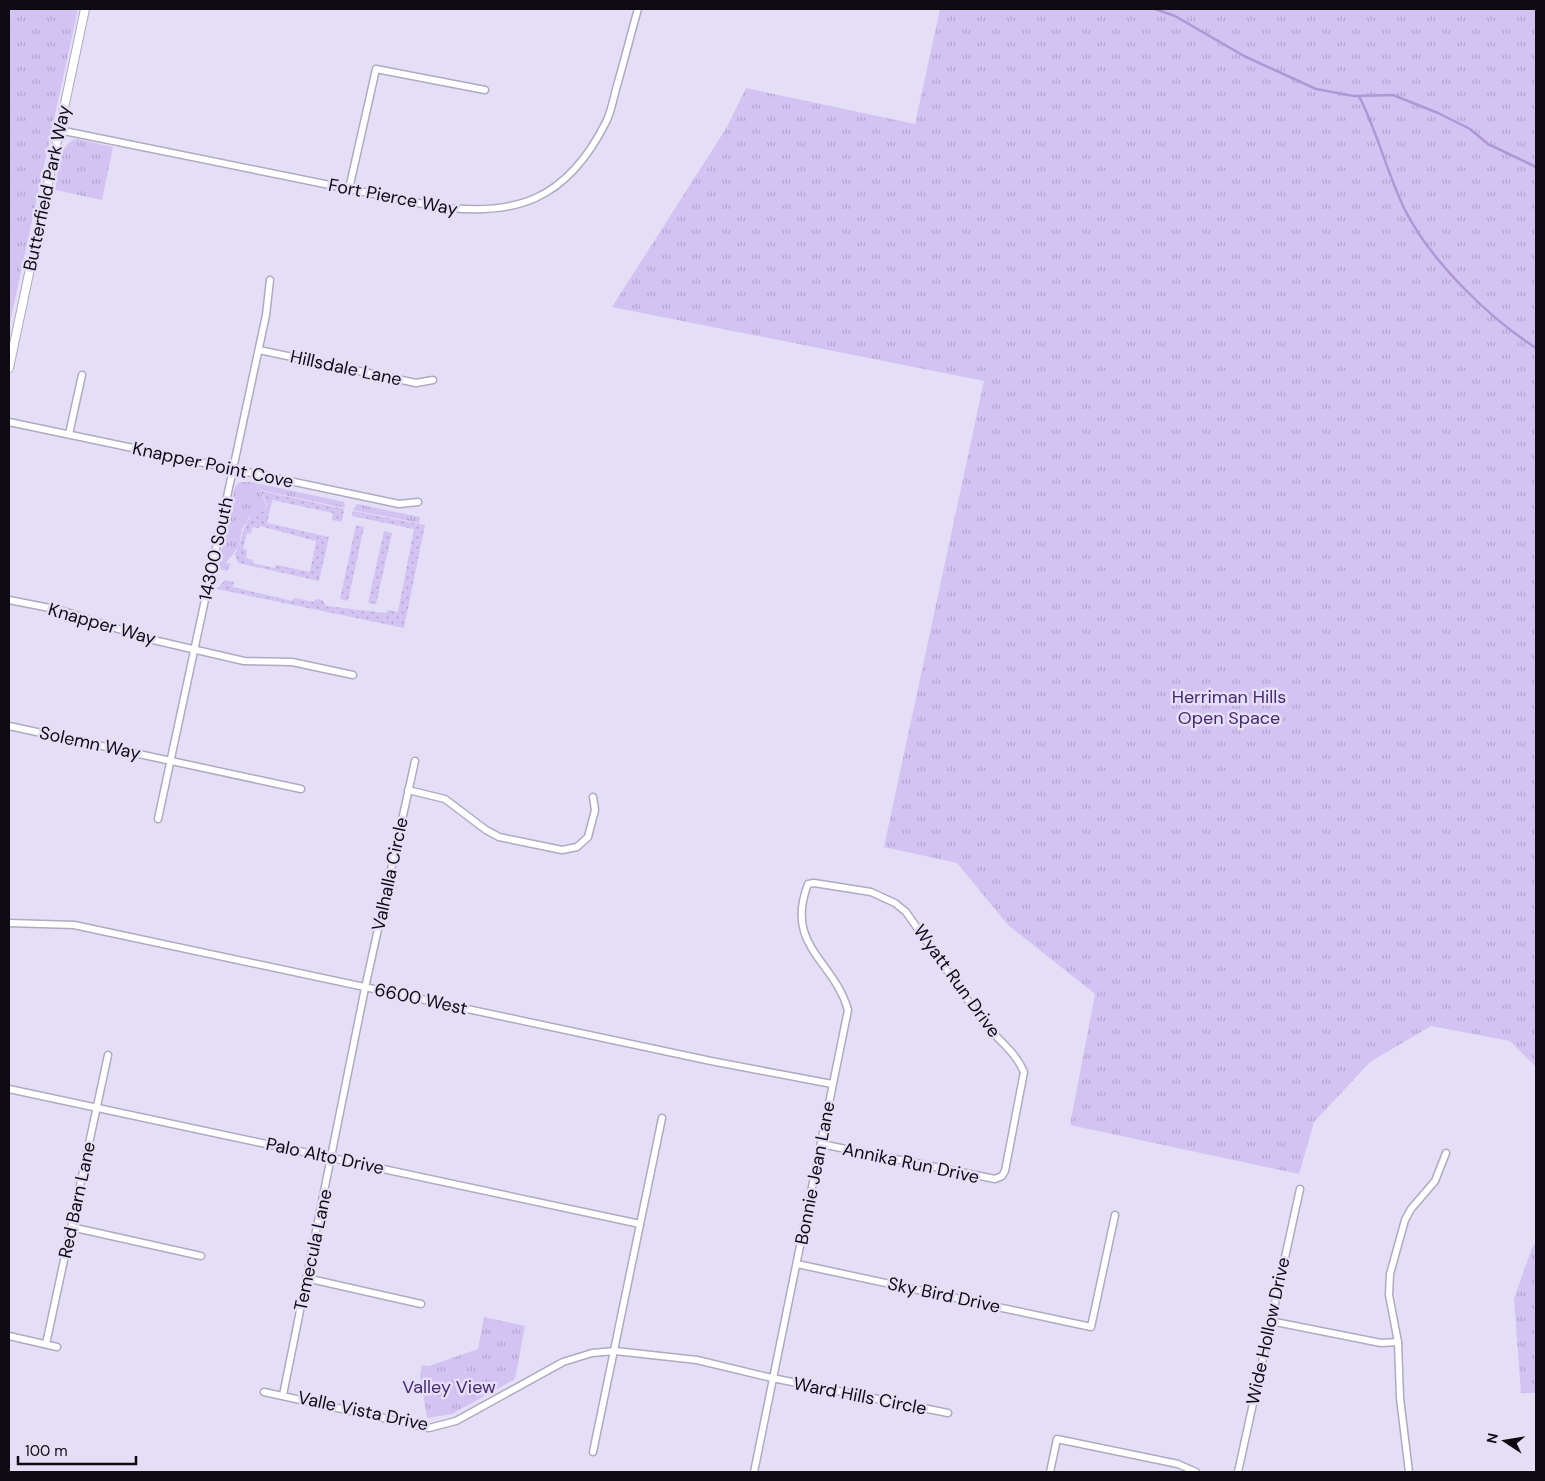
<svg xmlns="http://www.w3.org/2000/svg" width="1545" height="1481" font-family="'DM Sans',sans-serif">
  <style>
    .grass { fill: url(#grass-tufts) }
    .garden { fill: url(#garden-dots); fill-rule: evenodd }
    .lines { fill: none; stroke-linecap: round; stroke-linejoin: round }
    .stream { stroke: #ad98d5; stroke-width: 2.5 }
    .minor-casing { stroke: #b0a9c1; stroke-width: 9 }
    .tertiary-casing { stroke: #b0a9c1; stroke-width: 10 }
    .minor { stroke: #fff; stroke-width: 6 }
    .tertiary { stroke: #fff; stroke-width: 8 }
    .labels { text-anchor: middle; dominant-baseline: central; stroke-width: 5; stroke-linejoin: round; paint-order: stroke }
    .street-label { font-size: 18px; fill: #0d0a12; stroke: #e5def7 }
    .park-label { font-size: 18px; fill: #462870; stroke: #e5def7 }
  </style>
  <defs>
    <pattern id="grass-tufts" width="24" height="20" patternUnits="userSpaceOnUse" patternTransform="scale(1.25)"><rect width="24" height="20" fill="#d2c3f2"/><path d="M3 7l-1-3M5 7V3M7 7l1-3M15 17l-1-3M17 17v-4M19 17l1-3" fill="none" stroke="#b3a6ce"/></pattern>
    <pattern id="garden-dots" width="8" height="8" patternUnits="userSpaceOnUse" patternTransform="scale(1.25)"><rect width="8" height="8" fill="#d2c3f2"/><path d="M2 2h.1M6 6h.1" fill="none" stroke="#b3a6ce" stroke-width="1.8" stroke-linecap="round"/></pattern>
  </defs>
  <rect width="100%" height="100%" fill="#e5def7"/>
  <g class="grass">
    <polygon points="9,9 78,9 9,327"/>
    <polygon points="940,9 1536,9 1536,1067 1510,1041 1431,1026 1370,1062 1314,1122 1299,1174 1070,1125 1095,994 1008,925 957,863 884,847 984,381 612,307 727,127 746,88 915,124"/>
    <path d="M77,139l36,8 -11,53 -47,-10c3,-15 3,-48 22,-51z"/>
    <polygon points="240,482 252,482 344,502 345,508 260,490 267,508 249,517 242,529 239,546 226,563 231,564 227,571 217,569 235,487"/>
    <polygon points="357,504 420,517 419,523 353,510"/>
    <polygon points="1536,1242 1536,1393 1521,1393 1514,1299 1532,1248"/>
    <polygon points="484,1317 525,1326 515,1379 452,1414 427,1418 420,1375 422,1365 429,1366 478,1349"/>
  </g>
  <g class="garden">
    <path d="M261,491l83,18 -2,13 -10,-2 1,-7 -61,-13 -5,23 62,14 -10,44 -81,-18 -3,-9c8,-11 6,-26 15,-37 3,-4 13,-6 18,-9zM260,526l56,15 -6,31 -34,-7 -1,3 -23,-5 1,-3 -7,-2 1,-8 -4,-1 4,-16 4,1 1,-7 7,1z"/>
    <polygon points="353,511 425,525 404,628 217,589 225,580 234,582 233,587 292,601 294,598 314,602 316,599 322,600 327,606 385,613 389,610 398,612 414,529 352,516"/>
    <polygon points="356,525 364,527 348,601 340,599"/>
    <polygon points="384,531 392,533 376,604 368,603"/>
  </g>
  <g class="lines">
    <g class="stream">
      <polyline points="1155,9 1175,16 1244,56 1316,89 1354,96 1393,95 1438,113 1470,129 1488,144 1536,167"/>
      <path d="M1359,96c19,37 28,78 47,116 26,50 83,106 130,136"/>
    </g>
    <defs>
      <g id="minor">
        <path d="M59,130l374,76c83,12 134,-6 173,-84 6,-12 8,-27 12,-40 7,-24 13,-49 20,-73"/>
        <polyline points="349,189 376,69 485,90"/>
        <polyline points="259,350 416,383 433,380"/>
        <polyline points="9,422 399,504 418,502"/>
        <polyline points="69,434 82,375"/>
        <polyline points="9,600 60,610 149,639 244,661 292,662 353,675"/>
        <polyline points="9,726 301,789"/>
        <polyline points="408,790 445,799 486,830 499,837 562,850 577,847 588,837 595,810 593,797"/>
        <polyline points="158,819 266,315 270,280"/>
        <polyline points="9,923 74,925 711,1061 832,1084"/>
        <polyline points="9,1089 640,1224"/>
        <polyline points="71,1227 201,1256"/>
        <polyline points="797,1264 1091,1327 1115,1215"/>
        <polyline points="306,1278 421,1304"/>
        <polyline points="1270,1321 1381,1343 1398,1342"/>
        <polyline points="9,1336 57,1347"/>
        <polyline points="46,1344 108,1055"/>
        <polyline points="264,1392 429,1428 456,1421 563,1362 592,1353 615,1351 697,1360 772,1378 948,1413"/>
        <polyline points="283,1395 365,988 415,761"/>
        <polyline points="593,1452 662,1118"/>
        <path d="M754,1472l94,-462c-14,-50 -64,-64 -40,-126l6,-1 57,9 24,11 11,9 77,110c14,17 32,29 41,50l-19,99 -3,5 -7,3 -174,-35"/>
        <polyline points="1050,1472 1057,1439 1178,1464 1196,1472"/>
        <polyline points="1238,1472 1300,1189"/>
        <polyline points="1409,1472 1400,1398 1398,1342 1389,1295 1390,1274 1405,1220 1411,1209 1435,1181 1446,1153"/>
      </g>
      <polyline id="tertiary" points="9,368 85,9"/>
    </defs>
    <use href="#minor" class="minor-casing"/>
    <use href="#tertiary" class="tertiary-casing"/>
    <use href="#minor" class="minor"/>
    <use href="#tertiary" class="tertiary"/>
  </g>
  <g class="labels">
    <g class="street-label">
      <text transform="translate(47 188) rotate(-78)">Butterfield Park Way</text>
      <text transform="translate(393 197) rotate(11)">Fort Pierce Way</text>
      <text transform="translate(346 368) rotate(12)">Hillsdale Lane</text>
      <text transform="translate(213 465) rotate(12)">Knapper Point Cove</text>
      <text transform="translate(216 549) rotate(-78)">14300 South</text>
      <text transform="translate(102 624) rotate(16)">Knapper Way</text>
      <text transform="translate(90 743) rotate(12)">Solemn Way</text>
      <text transform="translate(390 874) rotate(-78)">Valhalla Circle</text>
      <text transform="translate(957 981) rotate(54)">Wyatt Run Drive</text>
      <text transform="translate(421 999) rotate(12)">6600 West</text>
      <text transform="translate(325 1156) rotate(12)">Palo Alto Drive</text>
      <text transform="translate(911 1163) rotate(12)">Annika Run Drive</text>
      <text transform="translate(815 1173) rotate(-79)">Bonnie Jean Lane</text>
      <text transform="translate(77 1200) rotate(-78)">Red Barn Lane</text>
      <text transform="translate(313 1250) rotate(-78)">Temecula Lane</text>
      <text transform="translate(944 1295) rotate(12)">Sky Bird Drive</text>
      <text transform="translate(1268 1331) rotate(-78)">Wide Hollow Drive</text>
      <text transform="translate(860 1396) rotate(11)">Ward Hills Circle</text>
      <text transform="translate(363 1411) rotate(12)">Valle Vista Drive</text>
    </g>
    <g class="park-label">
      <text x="1229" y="697">Herriman Hills<tspan x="1229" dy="21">Open Space</tspan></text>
      <text x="449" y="1387">Valley View</text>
    </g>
  </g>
  <rect width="1545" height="1481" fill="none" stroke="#0d0a12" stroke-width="20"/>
  <g transform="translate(1505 1441) rotate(282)" stroke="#e5def7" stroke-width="4" paint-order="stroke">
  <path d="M0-4L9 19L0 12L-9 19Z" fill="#0d0a12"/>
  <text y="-8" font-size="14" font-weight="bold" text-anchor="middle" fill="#0d0a12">N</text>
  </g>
  <path d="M18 1456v8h118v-8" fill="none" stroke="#0d0a12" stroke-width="2.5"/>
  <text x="25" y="1456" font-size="15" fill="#0d0a12" stroke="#e5def7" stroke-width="4" paint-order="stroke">100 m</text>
</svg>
